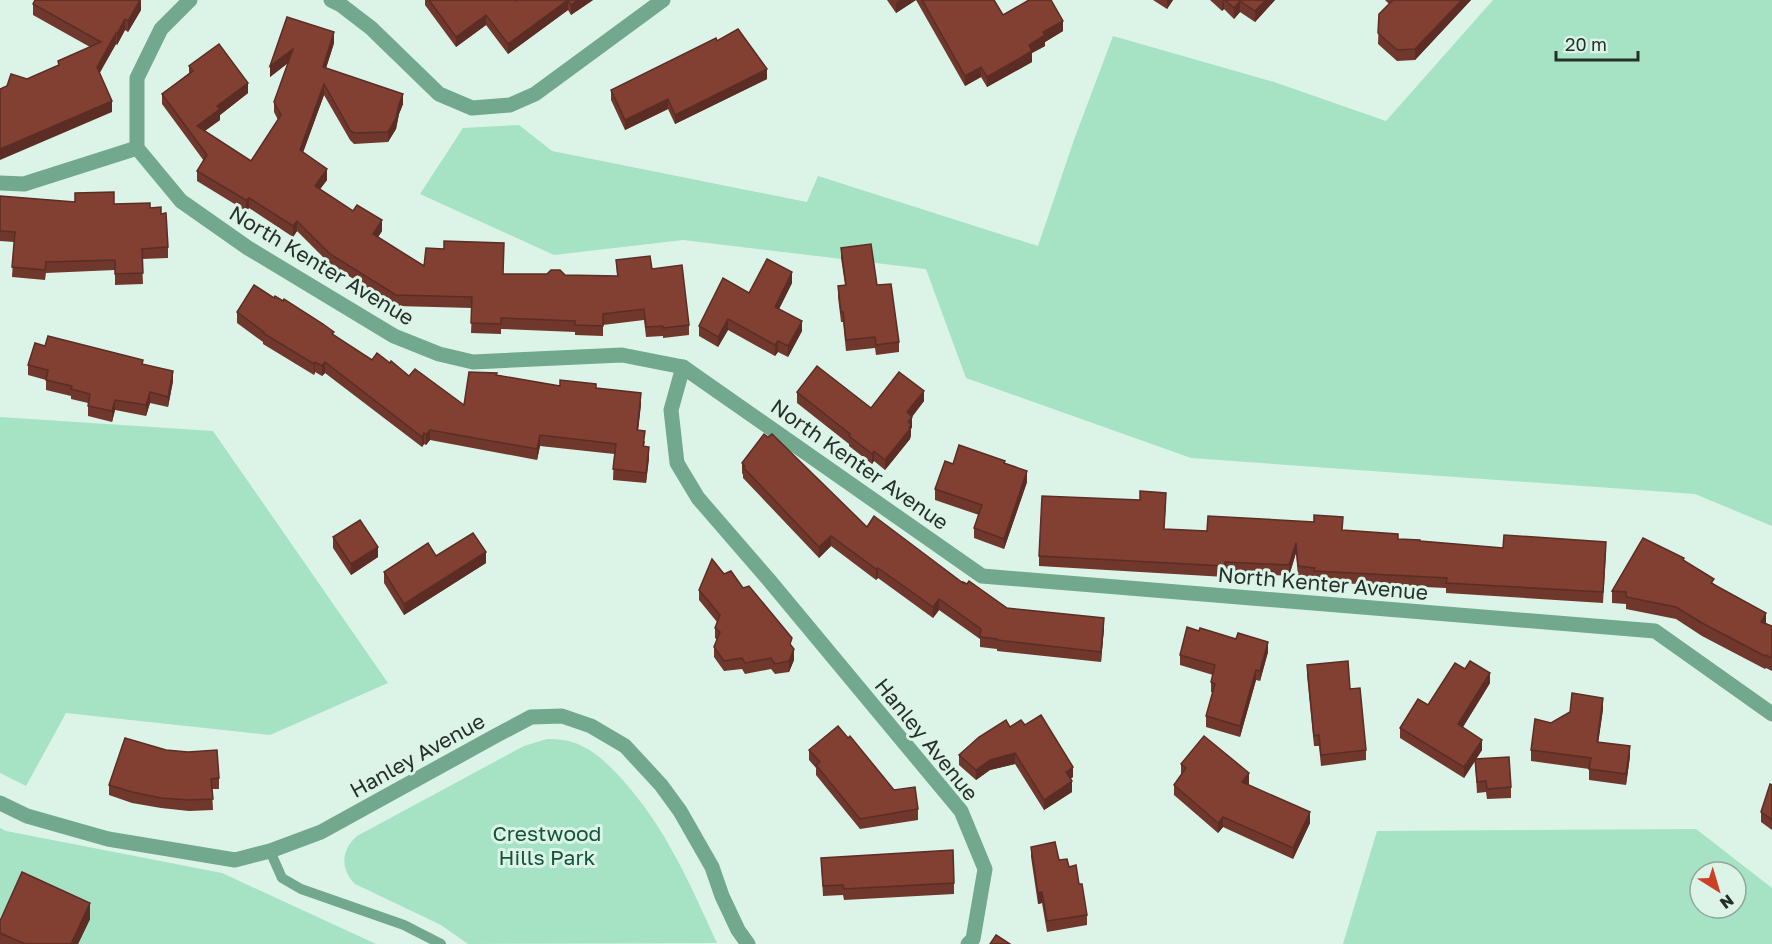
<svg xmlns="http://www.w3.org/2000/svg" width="1772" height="944" font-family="'Golos Text',sans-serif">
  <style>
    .green { fill: #a6e2c4; fill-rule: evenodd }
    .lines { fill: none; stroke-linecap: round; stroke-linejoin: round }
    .lane { stroke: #72a88e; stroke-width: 10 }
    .street { stroke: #72a88e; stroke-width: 15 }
    .wall { fill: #70372c }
    .shaded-wall { fill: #5b2d24 }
    .building { fill: #824033; stroke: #5b2d24; stroke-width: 1.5 }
    .labels { text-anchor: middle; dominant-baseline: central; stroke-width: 6; stroke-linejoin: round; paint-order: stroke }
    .street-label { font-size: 21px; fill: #26302b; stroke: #dbf4e7 }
    .park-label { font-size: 21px; fill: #15523a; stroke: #dbf4e7 }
  </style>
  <rect width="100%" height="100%" fill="#dbf4e7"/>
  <g class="green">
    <polygon points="1493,0 1772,0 1772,526 1695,494 1191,458 966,378 926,269 683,240 554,255 420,194 463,128 519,125 552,151 807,202 818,176 1038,246 1075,137 1113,36 1274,82 1386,121"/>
    <polygon points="0,417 213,431 388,683 270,735 66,713 26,786 0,773"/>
    <path d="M547,739c12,0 24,1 35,7 15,7 28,20 39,32 45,50 68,104 96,165l-249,1 -27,-19 -86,-41c-15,-15 -14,-34 2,-48l167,-90z"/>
    <polygon points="0,828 6,831 222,873 376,944 0,944"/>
    <path d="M1696,829l76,59v56h-429l34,-113zM1700,872h36v36h-36z"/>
  </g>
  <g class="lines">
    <polyline class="lane" points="270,851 282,878 301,889 404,925 441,944"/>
    <g class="street">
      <polyline points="190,0 161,29 137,78 137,148 181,201 248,248 394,336 439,354 473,362 622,355 683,367 982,576 1655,631 1772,714"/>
      <polyline points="331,0 341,5 371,28 439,94 472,108 510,105 535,94 663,0"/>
      <polyline points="0,183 24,184 137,148"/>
      <polyline points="683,367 671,410 677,463 698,498 769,580 961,811 985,869 973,939 968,944"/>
      <polyline points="0,803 27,816 108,839 235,860 270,851 321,832 497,735 531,717 562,716 591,726 625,746 661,785 680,811 712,867 722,896 738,930 748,944"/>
    </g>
  </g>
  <g class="wall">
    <polygon points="141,0 141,10 128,32 125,30 117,45 116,44 99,73 112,112 27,79 58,66 58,61 90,47 33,15 33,4"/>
    <polygon points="425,0 515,0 516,1 593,0 571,15 568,10 508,54 486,25 456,47 425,5"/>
    <polygon points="887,0 994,0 1003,15 1063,31 1045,42 1045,46 1032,53 1032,62 987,87 981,77 965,86 916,0 896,13"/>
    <polygon points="1153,0 1173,0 1167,9"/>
    <polygon points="1210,0 1275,0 1255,22 1240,12 1234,19 1224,9 1222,11"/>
    <polygon points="1385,0 1471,0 1415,60 1397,61 1378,44 1379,14 1389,4"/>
    <polygon points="717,41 767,79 675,124 668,109 625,130 611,100 611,90"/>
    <polygon points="334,43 326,68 403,104 399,114 396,129 388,142 354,144 350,140 324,95 303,152 327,180 320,189 382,231 378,237 424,266 503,274 617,276 616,260 652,269 689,325 689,335 663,338 663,336 646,337 644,320 603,325 603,336 575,335 575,332 501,329 501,334 471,333 472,308 396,306 330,264 297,231 293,237 249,208 246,211 197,181 197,171 204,161 162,104 162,94 189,73 189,66 248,93 220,115 220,120 205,131 251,161 278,120 274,112 274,102 288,63 270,77 270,66"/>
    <polygon points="0,196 75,202 114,204 150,208 161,214 168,247 168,258 142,259 143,284 115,285 115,270 46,273 45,280 12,277 14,242 0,241"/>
    <polygon points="841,248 877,285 899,342 899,352 876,355 875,348 846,351 843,322 841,322 838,297 838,286 845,285 841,258"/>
    <polygon points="792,283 779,309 802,331 788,357 778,352 775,356 728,330 718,347 699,336 699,326 749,293"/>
    <polygon points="237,312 334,335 372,360 390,363 409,376 464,405 497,375 560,386 596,388 641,404 638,430 645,442 644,446 649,458 646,483 613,480 614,454 540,446 537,460 430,440 426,445 424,444 422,447 325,373 322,376 315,372 314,375 263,344 263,342 237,323"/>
    <polygon points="143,364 173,381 168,407 150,403 146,416 115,410 112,422 88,416 88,403 71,399 71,396 46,390 46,380 28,375 28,365"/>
    <polygon points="797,392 871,408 924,401 912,417 912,427 911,429 911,435 910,439 885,470 874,461 872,464 849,446 849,444 797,403"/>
    <polygon points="742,463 867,527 1007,608 1104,628 1101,662 997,651 997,649 980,647 980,639 939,610 933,618 878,578 876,580 831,546 819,558 743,478 743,475 742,473"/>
    <polygon points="1005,463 1027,482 1004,549 974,538 974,528 979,515 935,500 935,489 953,464"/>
    <polygon points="1140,500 1166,504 1164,529 1207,531 1343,530 1398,539 1503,548 1606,552 1603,603 1446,593 1446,588 1314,582 1314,579 1298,577 1296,553 1289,576 1225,572 1225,577 1039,566 1039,556"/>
    <polygon points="333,537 378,557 351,575 333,548"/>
    <polygon points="436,556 486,563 404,615 384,583 384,572"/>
    <polygon points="1684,561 1766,623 1772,626 1772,671 1766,668 1765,669 1702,636 1676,619 1626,609 1626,604 1612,603 1612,591"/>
    <polygon points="724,574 743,588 792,646 794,660 789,672 775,674 771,669 745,674 742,669 724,671 714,657 714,647 717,640 715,638 715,628 717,622 699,600 699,590"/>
    <polygon points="1268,652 1260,681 1256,680 1240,737 1206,727 1206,716 1213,693 1211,692 1211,682 1213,675 1180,665 1180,655"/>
    <polygon points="1307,665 1350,689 1366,750 1366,760 1321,766 1319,746 1314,746 1307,675"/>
    <polygon points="1490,683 1463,727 1482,750 1476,759 1511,787 1511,798 1487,799 1486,792 1477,793 1475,761 1464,778 1400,738 1400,728 1428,705"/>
    <polygon points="1603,709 1598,742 1630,756 1626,785 1589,780 1589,769 1531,761 1531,750 1551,723"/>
    <polygon points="1025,725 1073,777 1070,779 1072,792 1044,810 1015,764 990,770 976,780 959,765 959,755 1010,727"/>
    <polygon points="809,750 918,809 918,820 860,829 816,775 816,768 809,760"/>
    <polygon points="1181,764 1249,784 1248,785 1310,823 1293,859 1223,827 1218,833 1174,795 1174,785 1181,775"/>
    <polygon points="219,778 219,789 212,789 213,810 189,811 161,808 132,803 109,795 109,785"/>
    <polygon points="1772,785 1772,830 1761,822 1761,812"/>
    <polygon points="1031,847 1069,867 1079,884 1087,915 1087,925 1047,932 1042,903 1038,904 1031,857"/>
    <polygon points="821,858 954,883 954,894 844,900 843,895 823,896"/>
    <polygon points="90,919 78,944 0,944 0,921"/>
  </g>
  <g class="shaded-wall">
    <polygon points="140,0 141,10 128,32 128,21"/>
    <polygon points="568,0 568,10 508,54 508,44"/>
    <polygon points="578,0 593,0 571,15 571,5"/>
    <polygon points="900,0 916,0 896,13 896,3"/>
    <polygon points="1167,0 1173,0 1167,9"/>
    <polygon points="1223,0 1224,0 1224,9 1222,11"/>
    <polygon points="1266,0 1275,0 1255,22 1255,11"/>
    <polygon points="1462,0 1471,0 1415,60 1415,49"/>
    <polygon points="1240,1 1240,12 1234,19 1234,8"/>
    <polygon points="486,15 486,25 456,47 456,37"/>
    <polygon points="125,19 125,30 117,45 117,34"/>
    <polygon points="1063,21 1063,31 1045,42 1045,46 1032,53 1032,62 987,87 987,77 1029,45 1043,32"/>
    <polygon points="334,32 334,43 323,78 323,67"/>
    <polygon points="116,33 116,44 97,78 97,67"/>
    <polygon points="293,49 293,59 270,77 270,66"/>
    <polygon points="981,67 981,77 965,86 965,76"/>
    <polygon points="767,69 767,79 675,124 675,115"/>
    <polygon points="248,83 248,93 220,115 220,120 197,136 197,126 217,106"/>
    <polygon points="324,84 324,95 300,161 300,150"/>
    <polygon points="403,94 403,104 399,114 396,129 388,142 388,132"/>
    <polygon points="668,99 668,109 625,130 625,120"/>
    <polygon points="112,101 112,112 0,160 0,149"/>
    <polygon points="327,169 327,180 315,196 315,186"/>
    <polygon points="249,198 249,208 246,211 246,200"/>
    <polygon points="382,220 382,231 373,245 373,234"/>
    <polygon points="297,221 297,231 293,237 293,226"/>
    <polygon points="792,272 792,283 775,317 775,307"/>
    <polygon points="728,319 728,330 718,347 718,337"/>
    <polygon points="802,321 802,331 788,357 788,346"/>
    <polygon points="778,341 778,352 775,356 775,345"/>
    <polygon points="315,362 315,372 314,375 314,364"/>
    <polygon points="325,362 325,373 322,376 322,366"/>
    <polygon points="173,371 173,381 168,407 168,397"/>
    <polygon points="924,391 924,401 907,423 907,412"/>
    <polygon points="150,392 150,403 146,416 146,405"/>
    <polygon points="641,393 641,404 637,441 637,430"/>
    <polygon points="115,400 115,410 112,422 112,411"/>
    <polygon points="912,417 912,427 911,429 911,435 910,439 885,470 885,460 908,422"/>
    <polygon points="430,430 430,440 426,445 426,435"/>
    <polygon points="424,433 424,444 422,447 422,437"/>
    <polygon points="540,435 540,446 537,460 537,449"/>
    <polygon points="649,447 649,458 646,483 646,473"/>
    <polygon points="874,451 874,461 872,464 872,454"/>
    <polygon points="1027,471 1027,482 1004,549 1004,539"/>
    <polygon points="831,536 831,546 819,558 819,547"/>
    <polygon points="1296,543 1296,553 1289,576 1289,565"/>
    <polygon points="378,547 378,557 351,575 351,564"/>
    <polygon points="486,552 486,563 404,615 404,604"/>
    <polygon points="878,568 878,578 876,580 876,569"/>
    <polygon points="939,599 939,610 933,618 933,607"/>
    <polygon points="1766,613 1766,625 1761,622"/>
    <polygon points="1104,618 1104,628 1101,662 1101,652"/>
    <polygon points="1268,642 1268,652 1260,681 1260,671"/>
    <polygon points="794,649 794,660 789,672 789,661"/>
    <polygon points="1256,670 1256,680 1240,737 1240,726"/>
    <polygon points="1490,673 1490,683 1458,735 1458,724"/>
    <polygon points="1603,698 1603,709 1597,752 1597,742"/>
    <polygon points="1482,740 1482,750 1464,778 1464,767"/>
    <polygon points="1630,746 1630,756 1626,785 1626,774"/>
    <polygon points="1015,753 1015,764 990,770 976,780 976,770 990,760"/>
    <polygon points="1073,767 1073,777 1066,782 1066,772"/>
    <polygon points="1249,773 1249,784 1242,792 1242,782"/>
    <polygon points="1072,781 1072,792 1044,810 1044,800"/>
    <polygon points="1310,812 1310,823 1293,859 1293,848"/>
    <polygon points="1223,817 1223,827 1218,833 1218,823"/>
    <polygon points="1042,892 1042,903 1038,904 1038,893"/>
    <polygon points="90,903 90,919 78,944 71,944"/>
  </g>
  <g class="building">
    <polygon points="35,0 140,0 128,21 125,19 117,34 116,33 97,67 112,101 0,149 0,89 7,86 11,74 27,79 59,65 58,61 101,42 33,4"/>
    <polygon points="429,0 515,0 516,1 517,0 568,0 508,44 486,15 456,37"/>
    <polygon points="568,0 578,0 571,5"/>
    <polygon points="922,0 994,0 1003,15 1029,0 1051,0 1063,21 1043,32 1045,35 1029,45 1032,51 987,77 981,67 965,76"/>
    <polygon points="1225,0 1266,0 1255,11 1240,1 1234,8"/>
    <polygon points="1393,0 1462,0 1415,49 1397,50 1378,33 1379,14"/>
    <polygon points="287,17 334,32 323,67 403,94 399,104 396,118 388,132 354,133 350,130 324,84 300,150 327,169 315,186 353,211 357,205 382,220 373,234 424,266 426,248 444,249 444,241 504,243 503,274 547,274 551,270 560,270 565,275 618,276 616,260 650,256 652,269 682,265 689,325 663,328 663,326 646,327 644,309 603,314 603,326 575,325 575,321 501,318 501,324 471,323 472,297 396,295 330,254 297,221 293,226 249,198 246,200 197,171 207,155 162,94 193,71 189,66 219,44 248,83 217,106 220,109 197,126 251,161 281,115 274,102 293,49 270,66"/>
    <polygon points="738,29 767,69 675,115 668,99 625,120 611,90 716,38 717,41"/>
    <polygon points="114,192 114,204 150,203 150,208 161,207 161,214 166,213 168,247 142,249 143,273 115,274 115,260 46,262 45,270 12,267 15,232 0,231 0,196 75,202 75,193"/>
    <polygon points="871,244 877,285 891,284 899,342 876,345 875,337 846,340 843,312 841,312 838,286 846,285 841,248"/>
    <polygon points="767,259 792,272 775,307 802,321 788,346 778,341 775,345 728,319 718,337 699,326 723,278 749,293"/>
    <polygon points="254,285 274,298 275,296 283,301 284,299 323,324 334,332 332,334 372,360 377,353 390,363 391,361 409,376 415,369 464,405 469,372 497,373 496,375 560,386 560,380 596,384 596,388 641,393 637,430 645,431 643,446 649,447 646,473 613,469 616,444 540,435 537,449 430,430 426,435 424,433 422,437 325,362 322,366 315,362 314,364 263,333 264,332 237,312"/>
    <polygon points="48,336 143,360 142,364 173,371 168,397 150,392 146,405 115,400 112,411 88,406 90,394 71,389 72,386 46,380 48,370 28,365 35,343 45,346"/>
    <polygon points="817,366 871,408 899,372 924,391 907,412 912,417 908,422 911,424 909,428 910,429 885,460 874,451 872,454 849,436 850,434 797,392"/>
    <polygon points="764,434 768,437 772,434 867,527 874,516 963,583 963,582 967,584 969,581 1007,608 1104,618 1101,652 997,640 997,639 980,637 981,629 939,599 933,607 878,568 876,569 831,536 819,547 743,467 745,466 742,463"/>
    <polygon points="959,445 1005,461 1004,463 1027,471 1004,539 974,528 982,505 935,489 945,461 953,464"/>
    <polygon points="1140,491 1166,493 1164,529 1207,531 1208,516 1314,522 1314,515 1343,517 1342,530 1398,534 1398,539 1420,540 1420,541 1503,548 1504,535 1606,542 1603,592 1446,583 1447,578 1314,571 1315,568 1298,566 1296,543 1289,565 1225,562 1225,566 1039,556 1042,496 1140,500"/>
    <polygon points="360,520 378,547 351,564 333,537"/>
    <polygon points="473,533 486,552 404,604 384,572 428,543 436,556"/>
    <polygon points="1643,538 1684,558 1683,560 1714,579 1711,583 1766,613 1761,622 1772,626 1772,658 1766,655 1765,656 1702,623 1676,607 1626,597 1626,592 1612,591"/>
    <polygon points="712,559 724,574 731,571 743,588 749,586 792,638 790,644 794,649 789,661 775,664 771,658 745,663 742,658 724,661 714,647 720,632 715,628 720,615 699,590"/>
    <polygon points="1187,627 1199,631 1200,628 1236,639 1238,633 1268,642 1260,671 1256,670 1240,726 1206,716 1215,684 1211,682 1215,665 1180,655"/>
    <polygon points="1348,661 1350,689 1360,688 1366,750 1321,755 1319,735 1314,736 1307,665"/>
    <polygon points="1470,661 1490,673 1458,724 1482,740 1464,767 1400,728 1418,699 1428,705 1455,663 1465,669"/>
    <polygon points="1572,693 1603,698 1597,742 1630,746 1626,774 1589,769 1591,758 1531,750 1535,719 1551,723 1570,712"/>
    <polygon points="1041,715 1073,767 1066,772 1072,781 1044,800 1015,753 990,760 976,770 959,755 979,737 1006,720 1010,727 1021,720 1025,725"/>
    <polygon points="838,726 848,738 850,736 894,790 915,787 918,809 860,819 816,765 820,762 809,750"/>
    <polygon points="1204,736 1249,773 1242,782 1310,812 1293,848 1223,817 1218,823 1174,785 1186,768 1181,764"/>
    <polygon points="125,738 166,750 188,752 217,750 219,778 211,779 213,799 189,800 161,798 132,792 109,785"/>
    <polygon points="1509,757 1511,787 1487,789 1486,781 1477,782 1475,759"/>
    <polygon points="1770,784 1772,785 1772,820 1761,812"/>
    <polygon points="1055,842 1059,860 1067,859 1069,867 1076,865 1079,884 1082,884 1087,915 1047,921 1042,892 1038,893 1031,847"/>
    <polygon points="953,850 954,883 844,889 843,885 823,886 821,858"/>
    <polygon points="22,872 90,903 71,944 25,944 0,933 0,921"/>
    <polygon points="996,935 1010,944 990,944"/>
  </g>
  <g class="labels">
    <g class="street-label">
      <text transform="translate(322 265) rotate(31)">North Kenter Avenue</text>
      <text transform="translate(860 464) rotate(35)">North Kenter Avenue</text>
      <text transform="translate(1323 583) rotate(5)">North Kenter Avenue</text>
      <text transform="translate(927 739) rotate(51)">Hanley Avenue</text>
      <text transform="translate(417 755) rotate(-29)">Hanley Avenue</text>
    </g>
    <g class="park-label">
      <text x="547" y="833">Crestwood<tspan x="547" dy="24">Hills Park</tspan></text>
    </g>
  </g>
  <g transform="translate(1718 890) rotate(143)"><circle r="28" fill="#dbf4e7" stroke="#93a69c" stroke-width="1.5"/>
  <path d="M0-4.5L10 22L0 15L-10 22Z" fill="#cb4026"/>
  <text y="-9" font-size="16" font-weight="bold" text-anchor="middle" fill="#26302b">N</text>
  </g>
  <path d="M1556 51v9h82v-9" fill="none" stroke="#26302b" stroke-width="3"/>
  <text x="1565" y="51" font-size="18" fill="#26302b" stroke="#dbf4e7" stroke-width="4.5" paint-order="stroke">20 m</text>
</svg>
